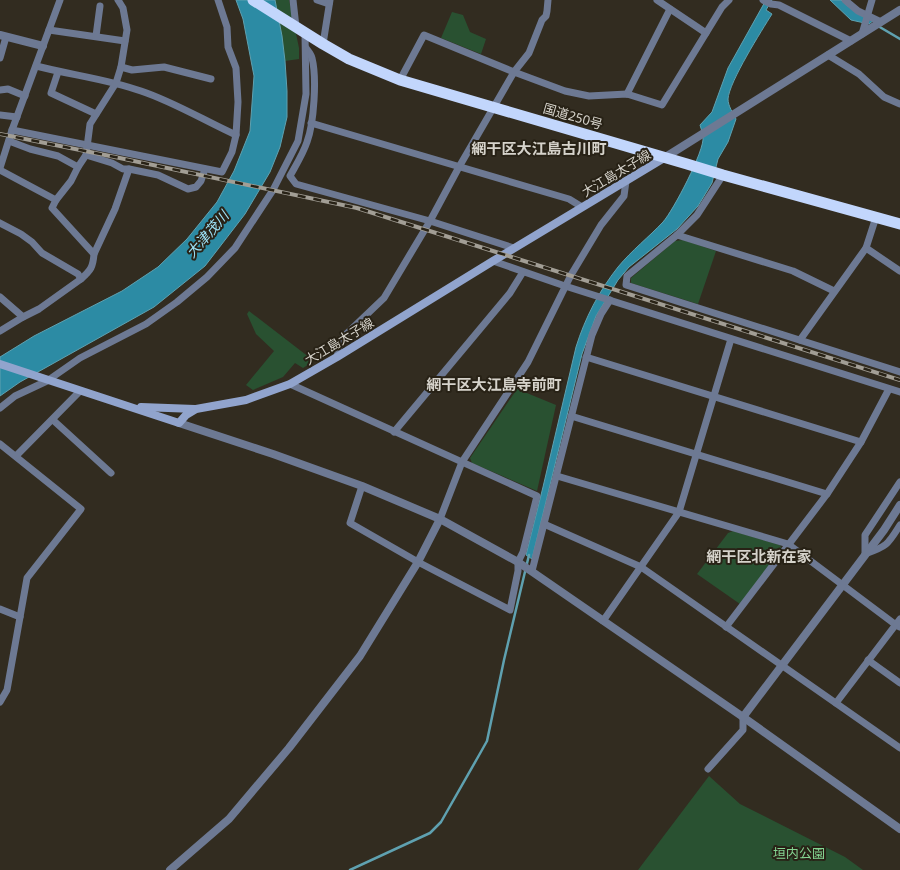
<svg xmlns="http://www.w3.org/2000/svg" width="900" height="870" font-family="'Noto Sans','Noto Sans JP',sans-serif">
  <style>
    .green { fill: #295131 }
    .water { fill: #2c8ba4; stroke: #5fa1b0 }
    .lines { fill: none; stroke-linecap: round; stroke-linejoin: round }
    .stream { stroke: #5fa1b0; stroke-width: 2.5 }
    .minor { stroke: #6d7993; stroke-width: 7 }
    .tertiary { stroke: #6d7993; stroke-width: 8 }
    .secondary { stroke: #91a4cd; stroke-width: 8 }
    .trunk { stroke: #c2d6fc; stroke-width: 11 }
    .rail-casing { stroke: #a29e95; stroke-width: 4 }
    .rail { stroke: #282216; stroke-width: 2.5; stroke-dasharray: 8; stroke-linecap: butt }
    .labels { text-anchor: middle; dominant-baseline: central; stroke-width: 4; stroke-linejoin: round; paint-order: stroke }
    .street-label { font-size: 13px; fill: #d6d3cb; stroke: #282216 }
    .park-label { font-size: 13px; fill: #85d693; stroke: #282216 }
    .water-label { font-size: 14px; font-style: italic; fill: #9de2f7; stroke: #282216 }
    .quarter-label { font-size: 15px; font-weight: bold; fill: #d6d3cb; stroke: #282216 }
  </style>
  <rect width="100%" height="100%" fill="#322c20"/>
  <g class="green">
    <polygon points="275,0 289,0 299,48 299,59 285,61 282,36"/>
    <polygon points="452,12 463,15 470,32 486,39 481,54 441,38"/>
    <polygon points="683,240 716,251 698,304 631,283 631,278 675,241"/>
    <polygon points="249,311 314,361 303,368 295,363 283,377 253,390 246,385 274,351 256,334 247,314"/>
    <polygon points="517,389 556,405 537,491 472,463 470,458"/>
    <polygon points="733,531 780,545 782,550 740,604 697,574 728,533"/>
    <polygon points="709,776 740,804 845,857 863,870 638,870"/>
  </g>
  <g class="water">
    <polygon points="236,0 275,0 282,36 285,61 287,91 287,117 280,147 270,172 245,214 205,266 154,307 20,382 0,396 0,357 34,336 122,291 158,267 187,239 217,202 234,171 250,131 254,76 243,19"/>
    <path d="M766,0h6l-6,10 6,4c-10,16 -43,68 -44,85 0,7 5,14 8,20l-8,23 -10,17 -6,24 -14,23 -21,23 -48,38 -11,13 -22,36 -14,38 -50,205 -6,-4 17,-68 33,-140c9,-29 23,-56 42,-80 14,-17 31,-30 45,-45 10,-11 42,-72 40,-85 0,-4 -2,-8 -3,-12l12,-13 16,-44z"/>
    <polygon points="830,0 841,0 846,5 874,20 869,24 851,20"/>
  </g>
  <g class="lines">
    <g class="stream">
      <polyline points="878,26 900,39"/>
      <polyline points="350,870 430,833 441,822 478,757 487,741 504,660 529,555"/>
    </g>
    <g class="minor">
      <polyline points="293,0 296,27"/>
      <polyline points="317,0 329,4"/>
      <polyline points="657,0 706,33"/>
      <polyline points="763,0 771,4 779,5 851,41"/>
      <polyline points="845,0 858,11 881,22"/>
      <polyline points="49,30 125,41"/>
      <polyline points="862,34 872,0"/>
      <polyline points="96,36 100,6"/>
      <polyline points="323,44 330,0"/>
      <path d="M306,48c2,3 5,6 6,10 5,20 2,65 -5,84 -4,12 -11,23 -17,34l6,8 134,37 84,27"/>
      <polyline points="828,55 859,74 884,97 900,104"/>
      <polyline points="0,58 6,37"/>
      <path d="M36,66c35,9 71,13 105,25 33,11 64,30 95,44"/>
      <polyline points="121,67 132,70 164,67 211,79"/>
      <polyline points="58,72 51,93 96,114"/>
      <polyline points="400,80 424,35 514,72 565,91 589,96 627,94 662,105 722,7 729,0"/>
      <polyline points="0,90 8,89 25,96"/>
      <polyline points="627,94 670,9"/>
      <polyline points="0,115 17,117"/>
      <polyline points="311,123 569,199 582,207"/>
      <polyline points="12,130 222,172 232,152 236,135 238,102 236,68 228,47 227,27 218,0"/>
      <polyline points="9,141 30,149 58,156 78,167"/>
      <polyline points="86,155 112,163 123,169 129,169 158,175 188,189 196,187 201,181 205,169"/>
      <polyline points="0,168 12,130 60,0"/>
      <polyline points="0,170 56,200"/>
      <polyline points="723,175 697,215 677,235 627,276 626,285 900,372"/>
      <polyline points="0,223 21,234 32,242 42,253 78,274 81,279"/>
      <polyline points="677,235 793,271 834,291"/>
      <polyline points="866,248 900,271"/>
      <polyline points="94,254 115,209 129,169"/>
      <polyline points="493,261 565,286 900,392"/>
      <polyline points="0,297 23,317"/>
      <path d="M0,331l23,-14 16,-8 42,-30c10,-9 12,-12 13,-25l-42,-46 4,-8 15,-19 7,-14 8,-12 4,-31 26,-41 5,-16 6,-37 -4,-22 -5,-8"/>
      <polyline points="800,340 866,248 876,217"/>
      <polyline points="337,357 340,340 384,298 430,221 459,167 514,72 529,53 542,20 546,16 547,11 548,0"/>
      <polyline points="586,357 861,442"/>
      <polyline points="290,384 537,496 523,552 518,562 518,571 510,610 418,562 350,523 362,486"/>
      <polyline points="0,408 15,396 47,381 80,358 146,324 177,302 207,277 235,248 273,190 298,141 306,94 305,34"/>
      <polyline points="571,416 827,494"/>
      <polyline points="53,420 111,473"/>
      <polyline points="394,432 510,293 523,272"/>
      <polyline points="0,444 81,509 27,578 7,690 0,702"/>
      <polyline points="16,456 80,391"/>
      <polyline points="557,476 788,544 896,625 900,627"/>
      <path d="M900,482l-35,53v19c23,-8 23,-10 35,-29"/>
      <polyline points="440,519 462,462 528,362 571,275 601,225 624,196 626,181"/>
      <polyline points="544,524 641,567 900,748"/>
      <polyline points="532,571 592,335 601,314 610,300"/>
      <polyline points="0,609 20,617"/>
      <polyline points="603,621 679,512 731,339"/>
      <polyline points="726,627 827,494 861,442 889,389"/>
      <polyline points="868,660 900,683"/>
      <polyline points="836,703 900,619"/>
      <polyline points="708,769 743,730 743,717"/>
    </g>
    <g class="tertiary">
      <polyline points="0,35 43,46"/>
      <polyline points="664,158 900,10"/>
      <polyline points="179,423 273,454 362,486 440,519 518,562 743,717 900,829"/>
      <polyline points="743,717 884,530 900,505"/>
      <polyline points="170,870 229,819 289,748 360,656 418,562 440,519"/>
    </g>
    <g class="secondary">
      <polyline points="0,364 179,423 186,415 196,409 246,400 290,384 337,357 493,261 664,158"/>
      <polyline points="141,407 195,409"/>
    </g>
    <polyline class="trunk" points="253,0 323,44 349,59 400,80 687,164 723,175 900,224"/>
    <defs>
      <polyline id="rail" points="0,134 115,157 357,208 900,380"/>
    </defs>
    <use href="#rail" class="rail-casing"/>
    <use href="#rail" class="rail"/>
  </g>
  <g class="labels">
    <g class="street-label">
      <text transform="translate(573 116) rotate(16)">国道250号</text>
      <text transform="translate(616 173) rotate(-31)">大江島太子線</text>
      <text transform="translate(339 341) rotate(-31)">大江島太子線</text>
    </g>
    <g class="park-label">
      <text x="799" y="853">垣内公園</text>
    </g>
    <g class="water-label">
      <text transform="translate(207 234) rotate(-49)">大津茂川</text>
    </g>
    <g class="quarter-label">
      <text x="539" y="148">網干区大江島古川町</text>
      <text x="494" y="384">網干区大江島寺前町</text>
      <text x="759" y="556">網干区北新在家</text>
    </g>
  </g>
</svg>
